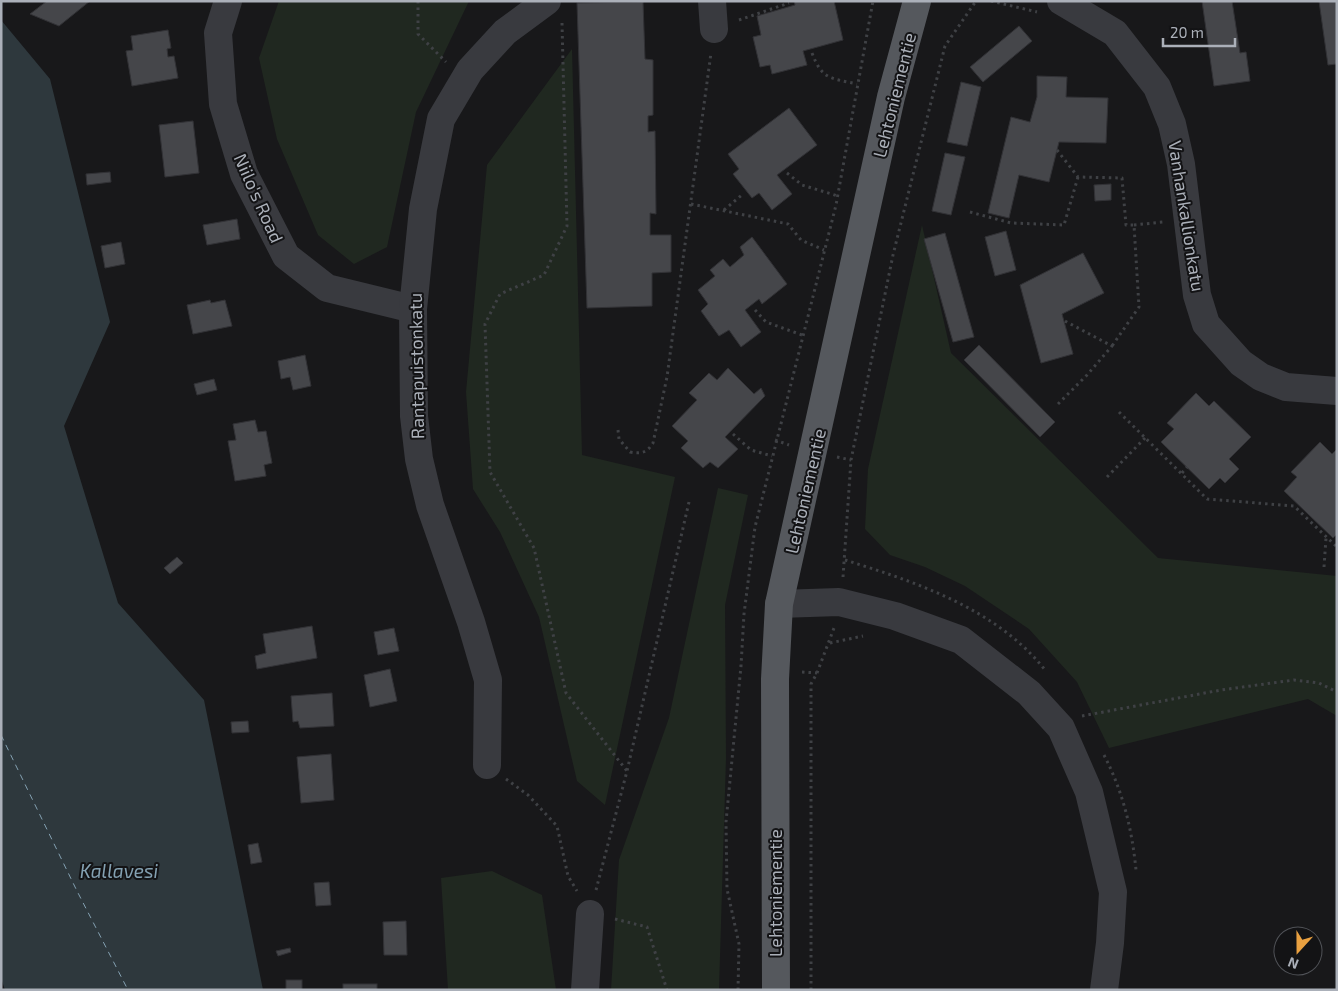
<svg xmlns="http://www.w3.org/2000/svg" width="1338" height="991" font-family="'Exo 2',sans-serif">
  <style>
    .green { fill: #202820 }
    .water { fill: #2e383d }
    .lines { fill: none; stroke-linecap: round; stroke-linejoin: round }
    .ferry { stroke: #84a1b2; stroke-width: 1; stroke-dasharray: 6 5; stroke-linecap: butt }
    .building { fill: #45464a; stroke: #323236 }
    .path { stroke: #3f4145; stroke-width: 3; stroke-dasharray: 2.5 4; stroke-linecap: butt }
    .minor { stroke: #393a3f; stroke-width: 28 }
    .major { stroke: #55585d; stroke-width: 28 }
    .labels { text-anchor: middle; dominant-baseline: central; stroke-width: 4; stroke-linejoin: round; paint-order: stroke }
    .street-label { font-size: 18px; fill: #abb0b9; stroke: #131315 }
    .water-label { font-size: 19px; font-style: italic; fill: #84a1b2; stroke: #131315 }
  </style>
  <rect width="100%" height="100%" fill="#18181a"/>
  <g class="green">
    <polygon points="279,1 469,1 416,112 387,247 354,264 318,235 277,139 259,58"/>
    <polygon points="572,49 582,455 675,477 605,805 577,781 539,617 500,532 473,489 466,392 487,165"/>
    <polygon points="922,225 951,353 1158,558 1337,576 1337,716 1308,699 1109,748 1077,682 1029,629 965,586 925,567 890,555 865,529 868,469"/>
    <polygon points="718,488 748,495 725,605 726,758 719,990 611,990 619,860 669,718"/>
    <polygon points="492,871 542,895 556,990 448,990 441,878"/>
  </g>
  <polygon class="water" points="1,20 50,79 110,322 64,426 118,603 204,700 263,990 5,990 1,978"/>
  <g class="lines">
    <polyline class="ferry" points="1,735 77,891 128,990"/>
  </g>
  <g class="building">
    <polygon points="47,1 90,1 59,26 30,14"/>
    <polygon points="794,1 834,1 843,40 803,51 807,65 772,74 770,65 760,67 753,37 761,35 757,16 795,5"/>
    <polygon points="1202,1 1232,1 1240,53 1246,52 1250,81 1214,86"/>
    <polygon points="1319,1 1337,1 1337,64 1328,65"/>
    <polygon points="643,2 645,59 653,60 653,115 648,116 648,132 655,131 656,214 650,213 650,235 671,235 671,272 652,273 652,306 587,308 577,3"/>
    <polygon points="1019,26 1032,41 983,82 970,67"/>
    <polygon points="168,30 171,48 167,49 168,57 174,56 178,78 132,86 126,51 133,50 131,36"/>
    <polygon points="1037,76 1067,77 1066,97 1108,98 1106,143 1059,142 1049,182 1019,175 1009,218 988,213 1011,117 1030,122 1037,97"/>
    <polygon points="961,82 981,87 967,146 947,142"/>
    <polygon points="789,108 817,145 777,175 792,194 772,210 759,193 752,198 733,174 739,169 728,154"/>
    <polygon points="193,121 199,173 165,177 159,125"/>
    <polygon points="945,153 965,157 951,215 932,211"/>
    <polygon points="110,172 111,182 87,185 86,174"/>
    <polygon points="1111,184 1111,200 1095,201 1094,185"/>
    <polygon points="237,219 240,239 207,245 203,225"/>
    <polygon points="1006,231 1016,270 995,276 985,237"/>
    <polygon points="945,233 974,337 953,342 924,239"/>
    <polygon points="752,237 787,284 762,304 759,299 745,310 761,332 741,347 729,330 719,336 701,311 708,304 698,290 715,276 710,270 723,259 730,267 744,255 740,247"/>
    <polygon points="121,242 125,264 105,268 101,246"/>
    <polygon points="1083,253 1104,293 1062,314 1073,354 1041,363 1020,285"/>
    <polygon points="210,300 211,303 225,300 232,326 193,334 187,305"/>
    <polygon points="979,345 1055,422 1040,437 964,360"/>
    <polygon points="305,355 311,386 293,390 290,377 281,379 278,361"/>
    <polygon points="728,368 754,394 761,388 765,396 725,437 738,449 718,468 710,462 703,468 681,448 688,441 672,426 697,400 689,393 709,373 717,380"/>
    <polygon points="214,379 217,390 197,395 194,384"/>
    <polygon points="1196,393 1209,406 1214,401 1251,437 1229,459 1239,469 1225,483 1220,478 1209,489 1161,442 1174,429 1167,423"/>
    <polygon points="255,420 258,432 266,431 272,463 264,465 266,476 235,481 228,441 236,440 233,424"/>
    <polygon points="1320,442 1332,454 1337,449 1337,534 1333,538 1284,491 1297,477 1291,472"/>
    <polygon points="177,557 183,563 170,574 164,568"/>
    <polygon points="312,626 317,658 257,669 255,656 266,653 263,634"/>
    <polygon points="394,628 399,651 378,655 374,632"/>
    <polygon points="390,669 397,701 370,707 364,675"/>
    <polygon points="332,693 334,726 300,728 298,721 293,722 291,696"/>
    <polygon points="248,721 249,732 232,733 231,722"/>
    <polygon points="331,754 334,800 301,803 297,757"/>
    <polygon points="258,843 262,862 251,864 248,845"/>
    <polygon points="329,882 331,905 316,906 314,883"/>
    <polygon points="406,921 407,955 384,955 383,922"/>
    <polygon points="290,948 291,952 278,956 276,951"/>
    <rect x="286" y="980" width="16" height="10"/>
    <rect x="343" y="984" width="34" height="6"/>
  </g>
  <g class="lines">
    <g class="path">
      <polyline points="418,1 418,34 446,62"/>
      <polyline points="991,1 1037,12"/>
      <polyline points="739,20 789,3"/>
      <polyline points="562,23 567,226 544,275 500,294 485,324 490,472 534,548 566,693 627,771"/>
      <path d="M812,53c10,27 19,25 45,31"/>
      <polyline points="1057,150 1078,177 1122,178 1126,225 1134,225 1139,307 1112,346"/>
      <polyline points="787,173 802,185 838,196"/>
      <polyline points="691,204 788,224 801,240 824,250"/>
      <polyline points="724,210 743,194"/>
      <polyline points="970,212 1011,223 1064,225 1078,177"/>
      <polyline points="1134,225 1163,222"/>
      <polyline points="755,310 766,322 802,335"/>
      <polyline points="1058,404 1087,375 1112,346 1063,320"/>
      <polyline points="1119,412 1207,499 1294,506 1337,547"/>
      <path d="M618,430l1,9 11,13c11,2 17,1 23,-9l14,-66 44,-324"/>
      <polyline points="733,434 751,450 772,456"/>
      <polyline points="775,440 789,445"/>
      <polyline points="837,457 851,460"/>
      <polyline points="1182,473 1187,467"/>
      <polyline points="1107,477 1146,437"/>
      <path d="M845,560c71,22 152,49 200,110"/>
      <polyline points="1324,567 1326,538"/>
      <polyline points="843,577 851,460 893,255 945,46 976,1"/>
      <polyline points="830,643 863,636"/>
      <polyline points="802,672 817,673"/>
      <polyline points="1082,716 1221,690 1294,680 1319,683 1337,692"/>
      <path d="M1104,755c19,37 28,74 32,115"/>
      <polyline points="506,779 528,795 557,826 568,876 577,891"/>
      <polyline points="596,890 627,771 689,502"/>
      <polyline points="615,919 647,927 667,990"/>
      <polyline points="738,990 739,944 727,889 726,822 741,666 744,614 755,527 836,205 873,1"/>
      <polyline points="811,990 811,684 817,673 834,628"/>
    </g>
    <g class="minor">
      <polyline points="228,1 218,33 223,104 244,174 286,256 327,288 413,309"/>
      <polyline points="712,1 714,29"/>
      <polyline points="1061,1 1115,33 1157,87 1172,124 1181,164 1197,295 1206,324 1241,363 1261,377 1286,387 1337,391"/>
      <polyline points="779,604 839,602 895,616 961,640 1029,693 1061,728 1089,792 1113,892 1110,943 1104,990"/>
      <polyline points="487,765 488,680 471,622 430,505 419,459 414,416 413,309 423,209 441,119 470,70 505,32 547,1"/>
      <polyline points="585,990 590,914"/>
    </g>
    <polyline class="major" points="776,990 775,679 779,604 891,97 917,1"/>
  </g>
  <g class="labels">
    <g class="street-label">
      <text transform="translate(894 95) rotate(-76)">Lehtoniementie</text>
      <text transform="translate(259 198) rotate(66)">Niilo's Road</text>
      <text transform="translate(1187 216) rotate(81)">Vanhankallionkatu</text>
      <text transform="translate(416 366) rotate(-91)">Rantapuistonkatu</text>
      <text transform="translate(805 491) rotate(-77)">Lehtoniementie</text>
      <text transform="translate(775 893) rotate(-90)">Lehtoniementie</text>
    </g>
    <g class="water-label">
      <text x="119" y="870">Kallavesi</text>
    </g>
  </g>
  <rect width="1338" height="991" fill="none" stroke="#abb0b9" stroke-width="5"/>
  <g transform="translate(1298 951) rotate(201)"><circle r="24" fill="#131315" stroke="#505257"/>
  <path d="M0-4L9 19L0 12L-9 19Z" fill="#e9a040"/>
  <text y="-8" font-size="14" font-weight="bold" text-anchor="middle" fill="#abb0b9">N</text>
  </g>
  <path d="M1163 38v8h72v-8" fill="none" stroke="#abb0b9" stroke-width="2.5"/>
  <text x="1170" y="38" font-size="15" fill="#abb0b9" stroke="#131315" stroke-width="4" paint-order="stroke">20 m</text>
</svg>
